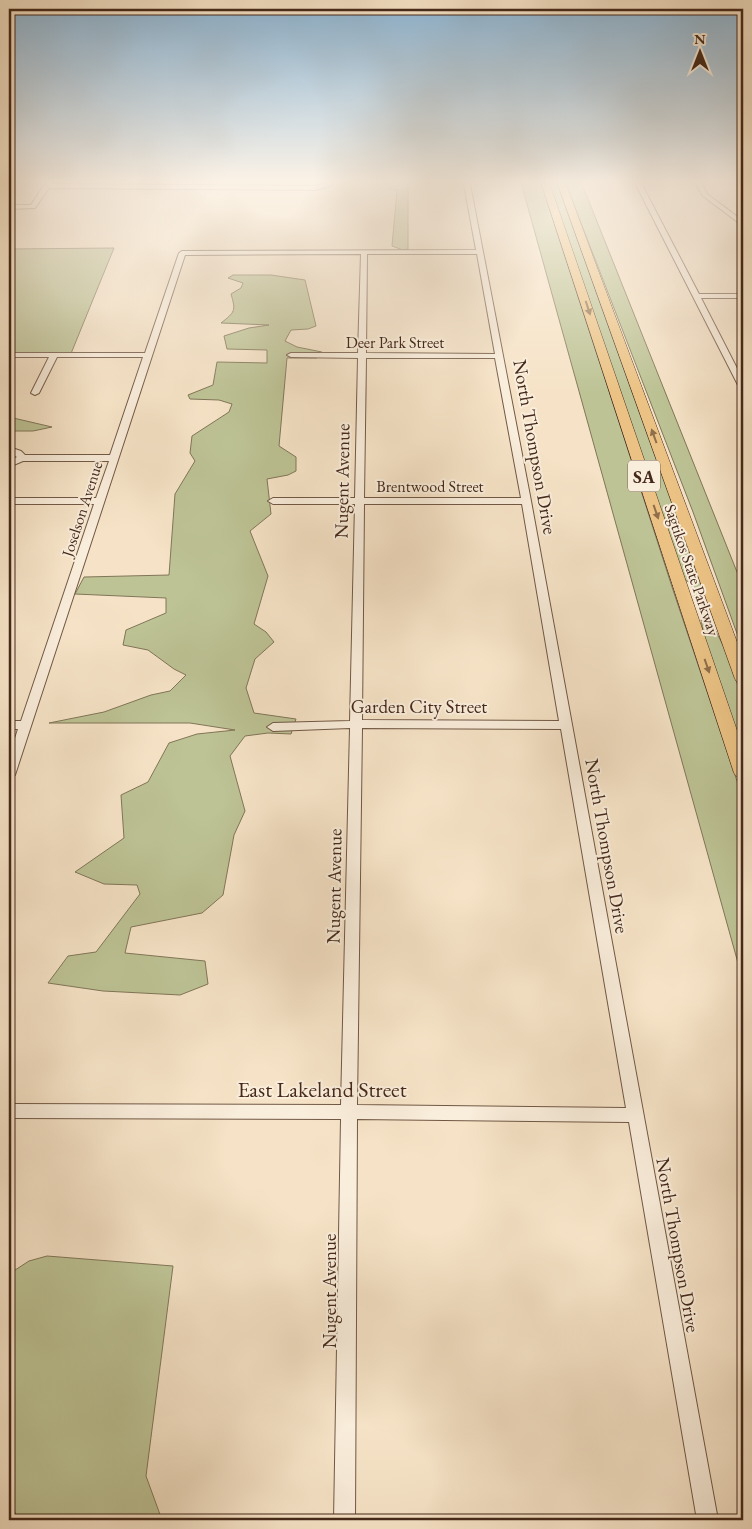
<svg xmlns="http://www.w3.org/2000/svg" width="752" height="1529" font-family="'EB Garamond',serif">
  <style>
    .green { fill: #bdc395; stroke: #817658 }
    .lines { fill: none; stroke-linecap: round; stroke-linejoin: round }
    .minor-casing { stroke: #715845; stroke-width: 2 }
    .highway-casing { stroke: #45291a; stroke-width: 1 }
    .minor { fill: #f9eddb; fill-rule: evenodd }
    .highway { fill: #ebc284; fill-rule: evenodd }
    .oneway { fill: #906e4a }
    .labels { text-anchor: middle; dominant-baseline: central; stroke-width: 4; stroke-linejoin: round; paint-order: stroke }
    .far-street-label { font-size: 16px; fill: #45291a; stroke: #f9eddb }
    .shield { fill: #f9eddb; stroke: #7b6454; stroke-width: 1 }
    .shield-label { font-size: 18px; font-weight: bold; fill: #45291a }
    .street-label { font-size: 19px; fill: #45291a; stroke: #f9eddb }
    .near-street-label { font-size: 22px; fill: #45291a; stroke: #f9eddb }
  </style>
  <rect width="100%" height="100%" fill="#f6e3c7"/>
  <filter id="stains"><feTurbulence type="fractalNoise" baseFrequency=".004" numOctaves="4"/><feColorMatrix values="0 0 0 0 .2 0 0 0 0 .09 0 0 0 0 .02 0 0 0 .5 -.17"/></filter>
  <radialGradient id="worn" r=".72"><stop offset=".6" stop-color="#630" stop-opacity="0"/><stop offset="1" stop-color="#630" stop-opacity=".3"/></radialGradient>
  <g class="green">
    <polygon points="391,179 408,180 408,249 403,250 392,246 397,191 389,189"/>
    <polygon points="520,179 541,179 672,587 743,799 743,981"/>
    <polygon points="547,179 557,179 699,573 705,610 699,610 691,583 683,579"/>
    <polygon points="564,179 580,179 743,587 743,650 693,512"/>
    <polygon points="114,248 70,356 9,356 9,249"/>
    <path d="M233,275h38l34,5 11,46 -8,3 -17,1 -6,11 12,6 25,5 -5,6h-30l-8,88 17,11v14l-8,4 -21,4 4,35 -21,17 18,45 -14,48 12,8 8,10 -19,17 -9,29 8,25 42,6 -5,15 -23,-1 -23,3 -15,20 15,55 -11,24 -11,60 -21,18 -71,14 -6,26 80,8 3,23 -28,11 -77,-4 -55,-8 20,-27 28,-4 44,-58 -3,-9 -33,-1 -29,-12 49,-34 -3,-43 27,-13 21,-39 28,-9 38,-4 -45,-7h-141l55,-11 47,-17 19,-4 16,-16 -12,-6 -26,-19 -25,-5 3,-15 40,-17v-15l-91,-4 9,-17 85,-2 6,-81 20,-33 -5,-8 2,-17 37,-24 3,-8 -13,-4 -29,-1 -2,-4 25,-10 4,-23 50,1v-13l-40,-1 -3,-13 25,-8 20,-3 -48,-2c14,-11 15,-12 10,-29l10,-6 2,-5 -15,-5z"/>
    <polygon points="9,417 52,427 33,431 9,431"/>
    <polygon points="704,617 709,618 725,649 743,700 743,755 707,652 701,620"/>
    <polygon points="47,1256 173,1266 146,1476 162,1520 18,1520 9,1497 9,1274 29,1261"/>
  </g>
  <g class="lines">
    <defs>
      <g id="minor">
        <polygon points="328,179 334,179 332,185 316,190 49,188 35,208 9,209 9,205 31,205 44,185 50,179 53,181 51,184 316,186 327,183"/>
        <path d="M463,179h6l62,322 187,1019h-21l-68,-398 -272,-3 -2,401h-21l7,-401 -332,-1v-14l332,1 9,-377 -77,3 -6,-4 6,-4 77,-2 5,-217h-82l-5,-3 5,-3h82l3,-140 -67,-1 -4,-2 4,-2h67l3,-99 -176,1 -170,520 -6,4v-22l9,-28h-9v-8h12l73,-217h-85v-6h87l13,-37h-86l-14,6v-6l8,-4 -8,-4v-6l12,4 4,4h85l33,-98h-86l-18,36 -4,2 -4,-2 18,-36h-40v-4h136l34,-100 3,-2 294,-1zM367,254h110l18,100 -129,-1zM366,358h129l26,140h-157zM364,504h158l37,217 -197,-1zM362,728l199,1 65,379 -269,-3z"/>
        <polygon points="633,179 639,179 699,294 743,294 743,298 701,298 743,380 743,389 739,387"/>
        <polygon points="693,179 699,179 707,194 743,221 743,226 703,196"/>
      </g>
      <g id="highway">
        <polygon points="540,179 548,179 743,748 743,779 737,777 734,773"/>
        <polygon points="556,179 564,179 743,658 743,684 737,682 735,679"/>
      </g>
    </defs>
    <use href="#minor" class="minor-casing"/>
    <use href="#highway" class="highway-casing"/>
    <use href="#minor" class="minor"/>
    <use href="#highway" class="highway"/>
  </g>
  <defs><path id="oneway-solid" d="M-6-.8H1V-3.2L6.5 0L1 3.2V.8H-6Z" transform="scale(1.25)"/></defs>
  <g class="oneway">
    <use href="#oneway-solid" transform="translate(588 308) rotate(72)"/>
    <use href="#oneway-solid" transform="translate(654 436) rotate(-110)"/>
    <use href="#oneway-solid" transform="translate(656 512) rotate(71)"/>
    <use href="#oneway-solid" transform="translate(707 666) rotate(71)"/>
  </g>
  <linearGradient id="sky" x2="0" y2="1"><stop stop-color="#8cb7d8"/><stop offset="0.46" stop-color="#fbf2e6"/><stop offset="1" stop-color="#fbf2e6" stop-opacity="0"/></linearGradient>
  <rect width="752" height="393" fill="url(#sky)"/>
  <g class="labels">
    <g class="far-street-label">
      <text x="395" y="342">Deer Park Street</text>
      <text x="430" y="486">Brentwood Street</text>
      <text transform="translate(82 509) rotate(-72)">Joselson Avenue</text>
      <text transform="translate(692 570) rotate(71)">Sagtikos State Parkway</text>
    </g>
    <rect class="shield" x="628" y="460.5" width="32" height="31" rx="4"/>
    <g class="shield-label">
      <text x="644" y="476">SA</text>
    </g>
    <g class="street-label">
      <text transform="translate(535 447) rotate(80)">North Thompson Drive</text>
      <text transform="translate(342 481) rotate(-89)">Nugent Avenue</text>
      <text x="419" y="706">Garden City Street</text>
      <text transform="translate(607 846) rotate(80)">North Thompson Drive</text>
      <text transform="translate(334 886) rotate(-89)">Nugent Avenue</text>
      <text transform="translate(678 1245) rotate(80)">North Thompson Drive</text>
      <text transform="translate(329 1291) rotate(-90)">Nugent Avenue</text>
    </g>
    <g class="near-street-label">
      <text x="322" y="1089">East Lakeland Street</text>
    </g>
  </g>
  <rect width="752" height="1529" fill="none" stroke="#f6e3c7" stroke-width="30"/>
  <rect x="10" y="10" width="732" height="1509" fill="none" stroke="#45291a" stroke-width="2.5"/>
  <rect x="15" y="15" width="722" height="1499" fill="none" stroke="#45291a"/>
  <g transform="translate(700 52)" stroke="#f9eddb" stroke-width="4" paint-order="stroke">
  <path d="M0-4L9 19L0 12L-9 19Z" fill="#45291a"/>
  <text y="-8" font-size="14" font-weight="bold" text-anchor="middle" fill="#45291a">N</text>
  </g>
  <rect width="100%" height="100%" filter="url(#stains)"/>
  <rect width="100%" height="100%" fill="url(#worn)"/>
</svg>
